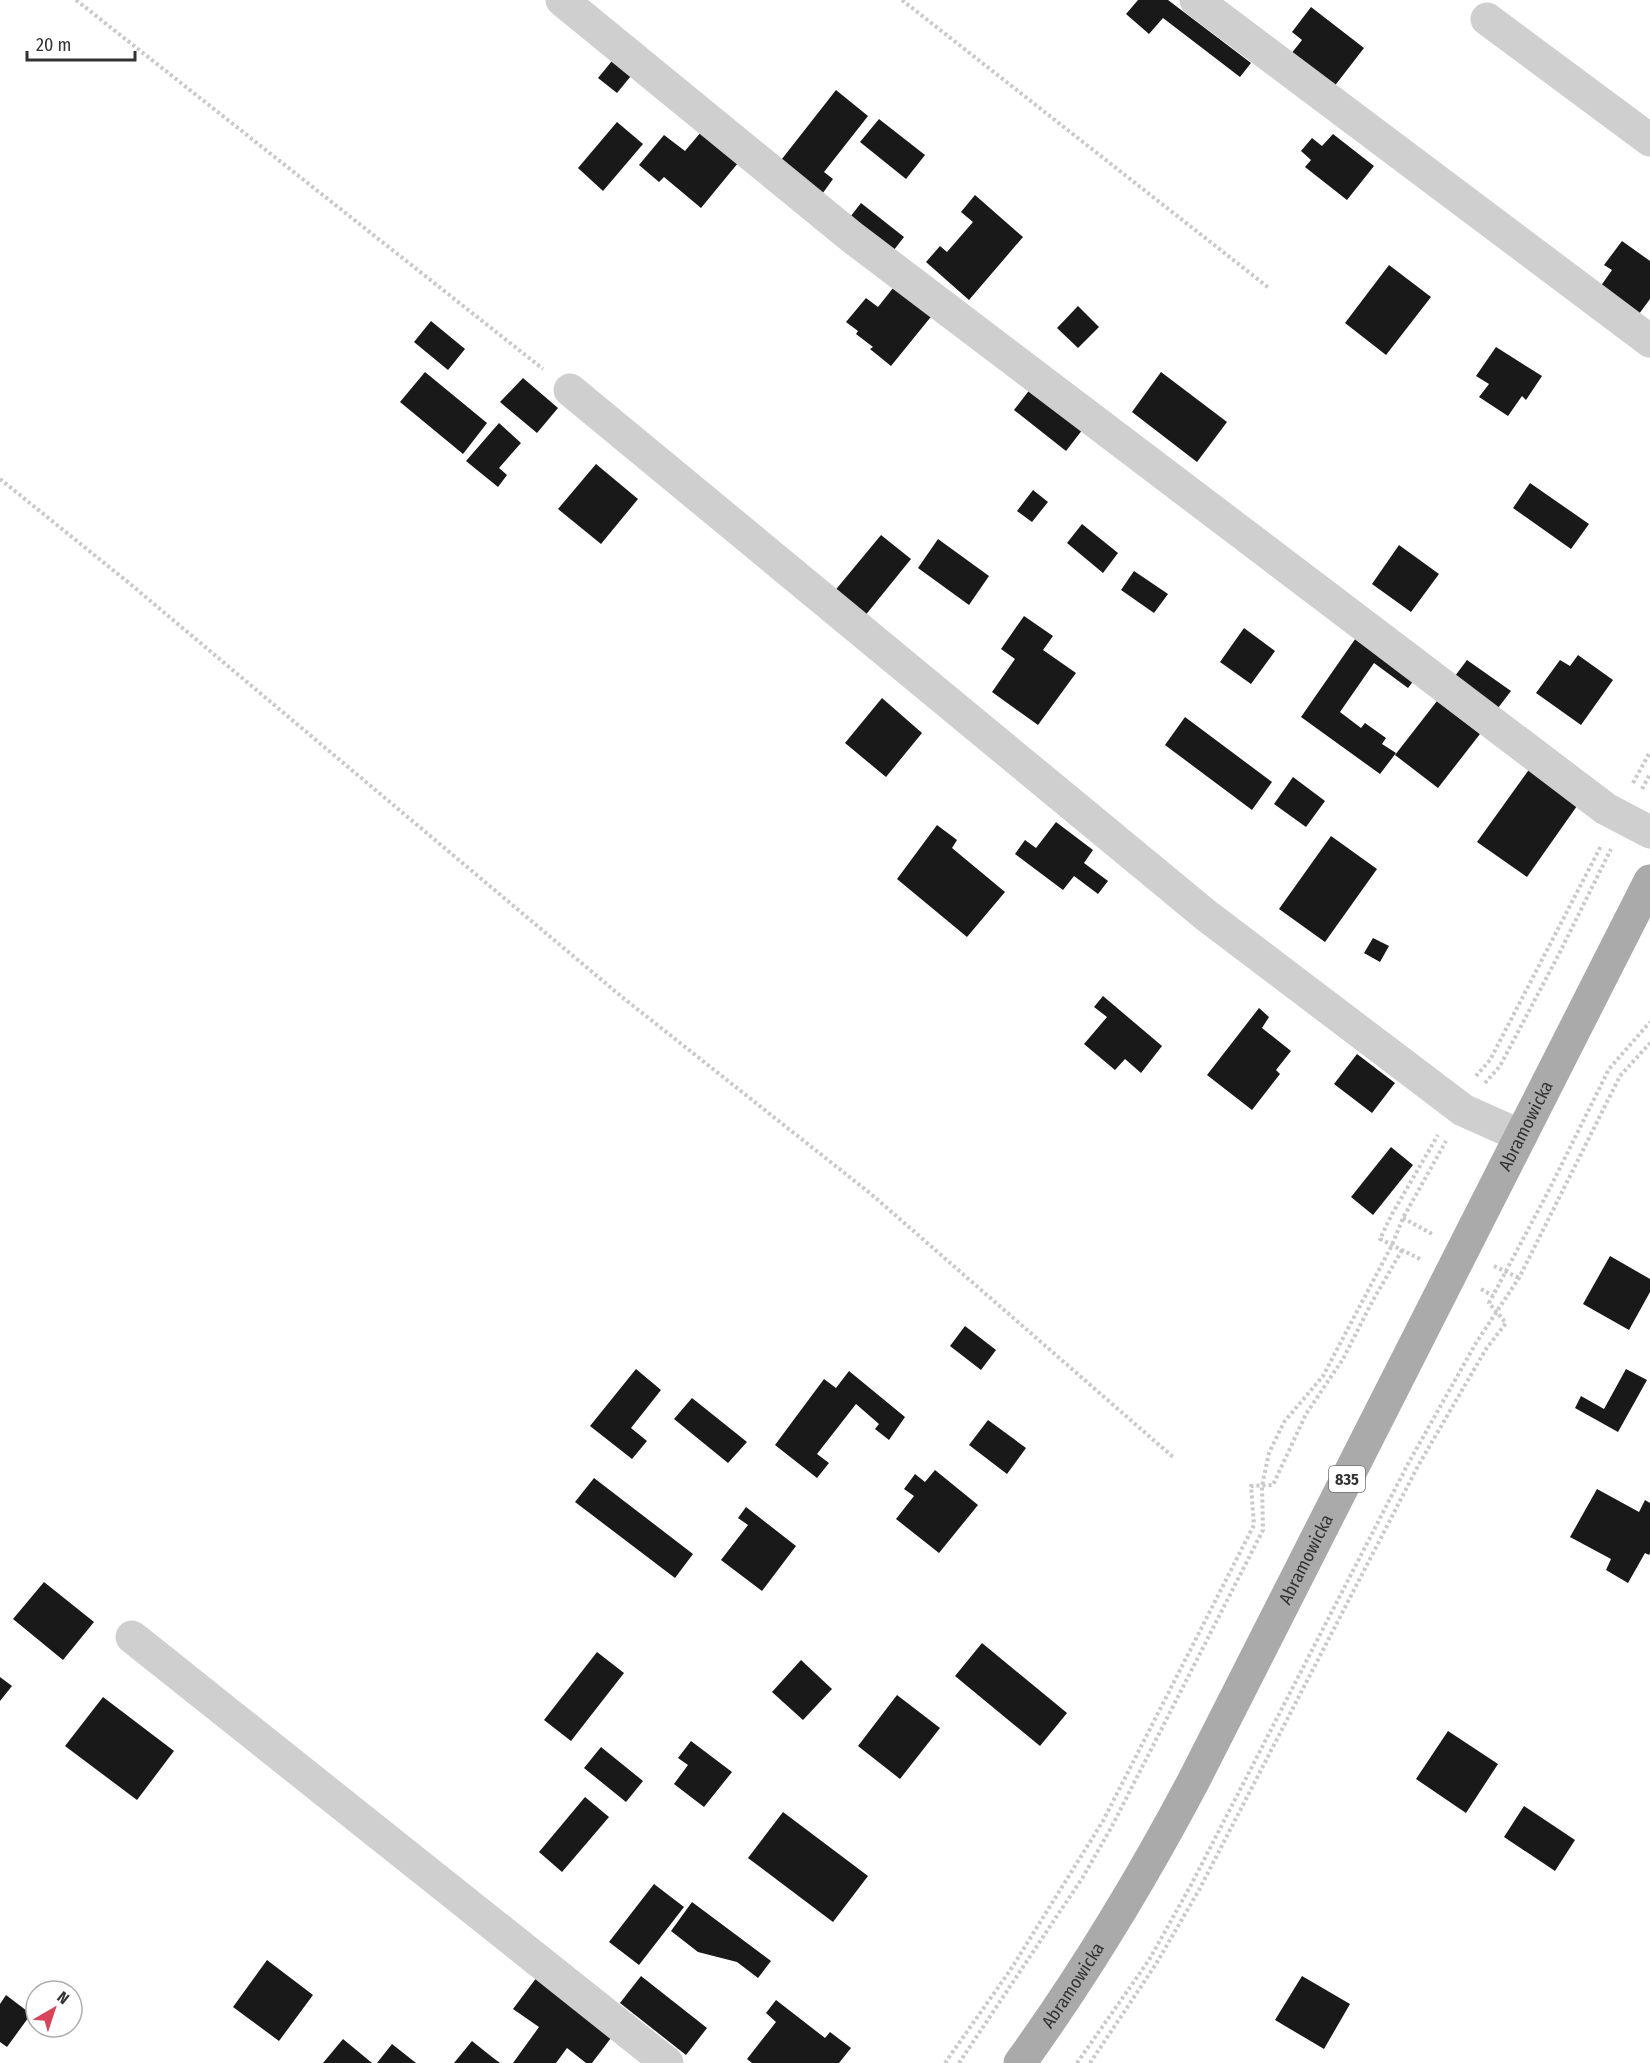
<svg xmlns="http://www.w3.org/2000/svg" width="1650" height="2063" font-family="'Fira Sans Condensed',sans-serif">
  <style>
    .building { fill: #191919 }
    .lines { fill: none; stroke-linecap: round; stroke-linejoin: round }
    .path { stroke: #c9c9c9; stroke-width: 4; stroke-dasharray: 3 3; stroke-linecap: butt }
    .minor { stroke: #cfcfcf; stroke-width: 33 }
    .major { stroke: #aaa; stroke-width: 33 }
    .labels { text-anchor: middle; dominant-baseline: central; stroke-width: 6; stroke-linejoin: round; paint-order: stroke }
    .shield { fill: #fff; stroke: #707070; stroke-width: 1.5 }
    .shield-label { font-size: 16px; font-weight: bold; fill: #323232 }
    .street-label { font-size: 18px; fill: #323232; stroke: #fff }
  </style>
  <rect width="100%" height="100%" fill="#fff"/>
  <g class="building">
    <polygon points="1138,0 1168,0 1251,63 1240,77 1163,18 1149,34 1126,14"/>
    <polygon points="1311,7 1364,48 1330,92 1287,59 1302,40 1292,32"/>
    <polygon points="616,56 635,71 617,93 598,78"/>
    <polygon points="836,90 868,116 824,172 833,179 820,197 778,164"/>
    <polygon points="879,119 925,155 906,179 860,142"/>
    <polygon points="617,122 643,144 603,191 578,168"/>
    <polygon points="701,132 738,163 701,208 664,177 659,182 639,165 664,135 685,151"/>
    <polygon points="1333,134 1374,166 1347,200 1305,167 1311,160 1301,151 1312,138 1322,146"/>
    <polygon points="975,195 1023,237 969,300 926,262 940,246 947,252 973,222 961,212"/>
    <polygon points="861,203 904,237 890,255 847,221"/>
    <polygon points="1622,241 1650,261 1650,299 1636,318 1598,290 1612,270 1604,265"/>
    <polygon points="1389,265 1431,297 1386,355 1345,323"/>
    <polygon points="897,283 934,313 891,366 870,349 873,347 856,334 858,331 846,322 866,298 878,307"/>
    <polygon points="1078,306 1099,327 1078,348 1057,328"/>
    <polygon points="431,321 465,349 448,370 414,342"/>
    <polygon points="1496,347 1542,376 1526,400 1522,396 1508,416 1479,397 1489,384 1476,376"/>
    <polygon points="425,372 487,423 463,454 400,402"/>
    <polygon points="1161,372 1227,422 1197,462 1132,412"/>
    <polygon points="523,378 558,408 537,433 500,402"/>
    <polygon points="1031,388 1083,429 1066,451 1014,410"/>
    <polygon points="499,423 521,443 499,468 507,475 498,487 466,461"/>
    <polygon points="596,464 638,499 601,544 558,509"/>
    <polygon points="1530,483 1589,524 1571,549 1513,508"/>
    <polygon points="1033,490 1048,502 1032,522 1017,511"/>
    <polygon points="1082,524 1118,553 1103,573 1067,543"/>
    <polygon points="881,535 911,559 864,617 833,593"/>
    <polygon points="938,539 989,576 969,605 918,568"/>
    <polygon points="1399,545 1439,574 1411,612 1372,584"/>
    <polygon points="1134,571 1168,594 1154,613 1121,590"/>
    <polygon points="1024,616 1053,636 1043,650 1076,673 1038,725 992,692 1015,659 1001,649"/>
    <polygon points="1244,628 1275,651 1251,684 1220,662"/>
    <polygon points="1360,632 1418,675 1408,688 1374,663 1340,712 1361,728 1365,723 1386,738 1382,744 1396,753 1380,774 1301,717"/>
    <polygon points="1578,655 1613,680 1581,725 1536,693 1560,660 1570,666"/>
    <polygon points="1467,660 1511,691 1498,708 1455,676"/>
    <polygon points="882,698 922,733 886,777 845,743"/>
    <polygon points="1437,701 1480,734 1438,788 1395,755"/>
    <polygon points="1185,717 1272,782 1252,810 1165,745"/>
    <polygon points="1533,764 1577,806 1527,877 1477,842"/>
    <polygon points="1293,777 1325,801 1306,827 1274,804"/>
    <polygon points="1056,822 1093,850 1084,863 1108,881 1098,894 1074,876 1063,890 1015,854 1025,840 1036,848"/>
    <polygon points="937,825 957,840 952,848 1005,892 967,937 897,879"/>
    <polygon points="1331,836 1377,869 1325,942 1279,909"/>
    <polygon points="1373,938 1389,946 1380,962 1364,953"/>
    <polygon points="1103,996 1162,1046 1141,1073 1125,1059 1115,1070 1084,1044 1107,1017 1094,1007"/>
    <polygon points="1259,1008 1269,1017 1262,1028 1291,1051 1276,1070 1280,1074 1252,1110 1207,1075"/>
    <polygon points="1357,1054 1395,1083 1372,1113 1334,1084"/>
    <polygon points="1391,1147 1413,1165 1373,1215 1351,1197"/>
    <polygon points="1610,1256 1650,1279 1650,1292 1629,1330 1583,1304"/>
    <polygon points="965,1326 996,1350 981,1370 950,1346"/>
    <polygon points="636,1369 661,1390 631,1428 647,1441 632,1459 590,1426"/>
    <polygon points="1626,1369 1647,1380 1618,1432 1575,1408 1581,1396 1604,1409"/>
    <polygon points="849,1371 905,1417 889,1440 875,1429 879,1424 856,1404 817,1454 829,1463 817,1478 775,1445 824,1379 836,1388"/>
    <polygon points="692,1398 747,1442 728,1463 674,1419"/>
    <polygon points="988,1420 1026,1448 1007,1474 969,1445"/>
    <polygon points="935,1470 978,1505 939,1553 896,1519 914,1496 904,1489 915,1474 925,1482"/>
    <polygon points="594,1478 693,1554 675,1578 575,1502"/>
    <polygon points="1597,1489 1639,1512 1645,1500 1650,1503 1650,1553 1649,1555 1645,1553 1628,1583 1606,1570 1611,1559 1570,1537"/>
    <polygon points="746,1507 796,1546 762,1591 721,1560 748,1525 738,1518"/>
    <polygon points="44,1582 94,1622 63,1660 13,1619"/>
    <polygon points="982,1643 1067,1713 1040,1746 955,1676"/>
    <polygon points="597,1652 624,1673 571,1741 544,1720"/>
    <polygon points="801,1660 832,1689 803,1720 772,1692"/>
    <polygon points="0,1677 12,1686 0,1701"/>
    <polygon points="897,1695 940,1728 900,1779 858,1746"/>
    <polygon points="103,1697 174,1751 137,1800 65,1746"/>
    <polygon points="1448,1731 1498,1764 1466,1813 1416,1779"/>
    <polygon points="691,1741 732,1772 704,1807 674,1784 688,1765 678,1758"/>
    <polygon points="601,1747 643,1781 626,1802 584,1768"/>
    <polygon points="585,1797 609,1817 562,1872 539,1852"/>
    <polygon points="1524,1806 1575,1840 1555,1871 1504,1837"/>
    <polygon points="783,1812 868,1876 833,1922 748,1858"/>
    <polygon points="654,1884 684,1907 639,1965 609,1942"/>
    <polygon points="692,1902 771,1961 758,1978 737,1962 698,1952 671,1931"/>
    <polygon points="267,1960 313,1995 279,2041 233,2007"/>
    <polygon points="641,1976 707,2028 686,2055 620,2003"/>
    <polygon points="1302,1976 1350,2004 1324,2049 1275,2020"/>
    <polygon points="537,1977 614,2034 592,2063 586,2063 567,2048 556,2063 513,2063 539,2027 513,2009"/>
    <polygon points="6,1995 31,2014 7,2047 0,2042 0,2004"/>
    <polygon points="776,2000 825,2038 830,2032 851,2048 839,2063 752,2063 747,2059 776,2022 766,2013"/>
    <polygon points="343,2039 372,2063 323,2063"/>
    <polygon points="472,2041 492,2057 500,2063 454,2063"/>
    <polygon points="392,2044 416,2063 377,2063"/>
  </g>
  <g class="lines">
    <g class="path">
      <polyline points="76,0 543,369"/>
      <polyline points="902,0 1269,288"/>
      <polyline points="0,479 129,583 622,997 871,1194 1173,1457"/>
      <polyline points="1633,783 1650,752"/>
      <polyline points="1642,789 1650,774"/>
      <polyline points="1476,1076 1490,1060 1601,846"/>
      <polyline points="1485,1083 1500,1066 1559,954 1611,849"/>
      <polyline points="1403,1218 1434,1235"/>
      <polyline points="1420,1259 1380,1239 1392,1214 1438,1135"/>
      <polyline points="1494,1266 1519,1278"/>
      <polyline points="1481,1289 1493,1296"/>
      <polyline points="945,2063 1011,1969 1103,1821 1254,1525 1251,1486 1273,1485 1306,1414 1343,1359 1372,1302 1402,1250"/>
      <polyline points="959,2063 1083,1877 1111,1828 1263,1530 1262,1486 1269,1453 1284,1422 1323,1376 1392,1245 1403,1218 1446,1141"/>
      <polyline points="1077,2063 1149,1960 1191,1885 1409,1462 1476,1343 1519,1278 1620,1076 1650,1043"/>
      <polyline points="1090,2063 1156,1964 1199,1890 1418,1466 1486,1349 1506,1323 1489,1303 1548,1192 1609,1069 1650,1022"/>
    </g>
    <g class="minor">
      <polyline points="562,0 853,238 1606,809 1650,832"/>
      <polyline points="1196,0 1650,341"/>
      <polyline points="1487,19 1650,140"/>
      <polyline points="570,390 1207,916 1463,1110 1521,1136"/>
      <polyline points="132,1637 667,2063"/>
    </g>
    <path class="major" id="s1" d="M1020,2063c65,-90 121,-183 173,-281l457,-901"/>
  </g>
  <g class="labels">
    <rect class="shield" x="1329" y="1466" width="36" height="26" rx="4.5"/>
    <g class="shield-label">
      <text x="1347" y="1479">835</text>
    </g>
    <g class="street-label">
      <text stroke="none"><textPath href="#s1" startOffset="1066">Abramowicka</textPath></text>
      <text stroke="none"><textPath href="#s1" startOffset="580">Abramowicka</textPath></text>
      <text stroke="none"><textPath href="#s1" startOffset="94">Abramowicka</textPath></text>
    </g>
  </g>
  <g transform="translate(54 2009) rotate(39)"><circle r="28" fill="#ffffff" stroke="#adadad" stroke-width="1.5"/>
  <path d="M0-4.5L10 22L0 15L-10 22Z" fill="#d8455a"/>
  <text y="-9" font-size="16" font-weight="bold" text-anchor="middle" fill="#323232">N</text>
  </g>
  <path d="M27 51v9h108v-9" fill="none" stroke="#323232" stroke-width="3"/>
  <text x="36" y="51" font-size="18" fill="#323232" stroke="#ffffff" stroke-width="4.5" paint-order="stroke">20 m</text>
</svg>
